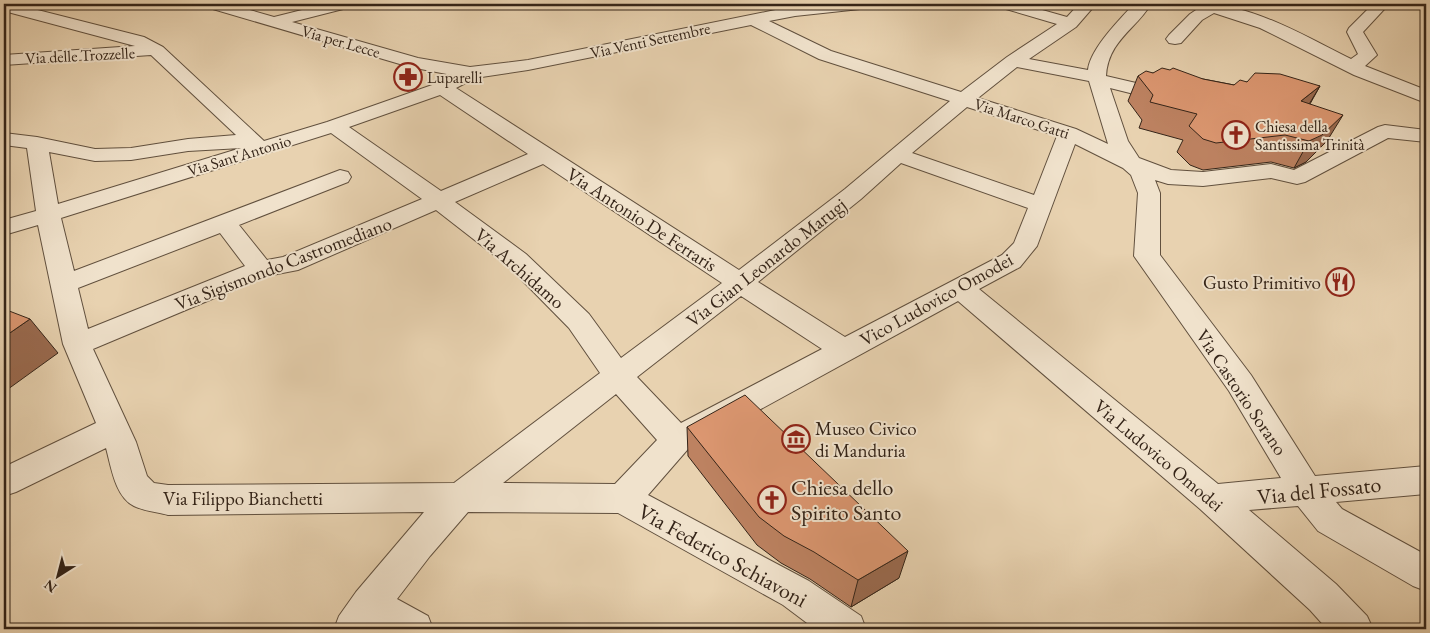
<svg xmlns="http://www.w3.org/2000/svg" width="1430" height="633" font-family="'EB Garamond',serif">
<style>
.lines{fill:none;stroke-linecap:round;stroke-linejoin:round}
.minor-casing{stroke:#61503e;stroke-width:2}
.minor{fill:#f0e2cc;fill-rule:evenodd}
.wall{fill:#bd8261;stroke:#342418}
.shaded-wall{fill:#9a6a4f;stroke:#342418}
.building{fill:#dc9771;stroke:#342418}
.labels{text-anchor:middle;stroke-width:4;stroke-linejoin:round;paint-order:stroke}
.far-street-label{font-size:16px;fill:#342418;stroke:#f0e2cc}
.far-poi-label{font-size:16px;fill:#342418;stroke:#f0e2cc;text-anchor:start}
.street-label{font-size:19px;fill:#342418;stroke:#f0e2cc}
.poi-label{font-size:19px;fill:#342418;stroke:#f0e2cc;text-anchor:end}
.near-poi-label{font-size:22px;fill:#342418;stroke:#f0e2cc;text-anchor:start}
.near-street-label{font-size:22px;fill:#342418;stroke:#f0e2cc}
</style>
<rect width="100%" height="100%" fill="#e8d2b0"/>
<filter id="stains"><feTurbulence type="fractalNoise" baseFrequency=".004" numOctaves="4"/><feColorMatrix values="0 0 0 0 .2 0 0 0 0 .09 0 0 0 0 .02 0 0 0 .5 -.17"/></filter>
<radialGradient id="worn" r=".72"><stop offset=".6" stop-color="#630" stop-opacity="0"/><stop offset="1" stop-color="#630" stop-opacity=".3"/></radialGradient>
<g class="lines">
<defs>
<g id="minor">
<path d="M4,4H14L144,37L163,47L264,141L327,122L435,84L452,75L410,67L206,7L204,4H229L274,17L326,4H353L351,7L292,22L418,58L470,67L528,60L795,6L817,4H868L866,7L860,9L795,16L769,21L831,51L961,92L1007,57L1057,24L999,7L997,4H1021L1067,17L1079,4H1096L1076,27L1029,59L1088,70C1090,49 1120,19 1134,4H1151C1136,29 1108,41 1106,76L1149,86L1152,90L1149,94L1142,96L1110,88L1128,141L1139,158L1171,170L1203,172L1271,164L1294,170L1378,127L1385,125L1426,130V142L1388,138L1305,182L1297,184L1271,178L1203,186L1168,184L1155,180L1160,193V255L1251,375L1315,476L1426,466V494L1336,502L1342,509L1426,555V591L1413,586L1318,531L1298,506L1249,510L1336,584L1367,616L1373,629H1327L1310,610L1200,509L958,301L688,449L648,495L809,581L861,616L866,629H815L783,605L618,513L468,512L430,556L397,599L428,616L433,629H334L339,616L356,592L424,512L168,515C157,512 144,511 134,506C115,497 111,466 106,448L16,492L4,496V467L96,423L63,344L38,225L4,235V220L36,211L27,148L4,145V133L37,137L95,149L131,148L188,139L236,135L151,55L4,65V55L135,46L4,11ZM751,25L819,59L950,101L845,189L739,270L456,88L475,78L528,70ZM1017,67L1089,81L1108,144L1076,129L978,98ZM440,95L528,154L441,191L349,127ZM967,107L1057,136L1034,195L912,153ZM331,133L422,199L283,257L267,260L239,225L348,182L351,177L348,172L340,170L74,271L61,218ZM1075,144L1123,168L1131,175L1138,193L1134,256L1229,391L1281,478L1218,484L979,289L1020,267L1037,246ZM241,148L58,204L49,152L95,161L131,160L188,151ZM901,163L1028,208L1014,243L1002,255L845,337L758,282L861,199ZM543,164L722,283L621,358L589,314L526,254L455,202ZM436,210L508,266L569,328L600,373L454,483L168,485L154,483L147,476L136,442L93,349L267,276L298,270ZM220,233L245,266L88,329L78,288ZM741,296L822,349L681,423L637,377ZM616,394L657,440L615,484L503,483Z"/>
<path d="M1193,4C1246,0 1304,36 1351,59L1358,54L1347,32L1349,28L1373,4H1389L1363,32L1377,55L1365,66L1426,90V103L1354,75L1260,28L1214,13L1202,20L1181,43L1175,44L1169,43L1166,39L1169,35L1190,14L1199,8Z"/>
</g>
</defs>
<!-- minor casing -->
<use href="#minor" class="minor-casing"/>
<!-- minor -->
<use href="#minor" class="minor"/>
</g>
<!-- wall -->
<g class="wall">
<path d="M1153,73L1203,79L1234,85L1247,82L1320,86L1310,104L1327,141L1306,162L1294,168L1271,162L1203,170L1190,165L1177,152L1183,140L1139,128L1142,120L1128,101L1138,76Z"/>
<path d="M687,427L899,578L851,607L810,579L781,563L757,545L688,456Z"/>
</g>
<!-- shaded-wall -->
<g class="shaded-wall">
<path d="M1320,86L1305,111L1301,101Z"/>
<path d="M1343,115L1327,141L1306,162L1294,168L1309,141Z"/>
<path d="M30,319L58,353L4,392V337Z"/>
<path d="M908,551L899,578L851,607L858,580Z"/>
</g>
<!-- building -->
<g class="building">
<path d="M1162,68L1170,70L1173,68L1203,79L1234,85L1240,80L1247,82L1255,73L1280,74L1320,86L1301,101L1343,115L1322,135L1309,141L1285,135L1216,143L1203,139L1189,126L1197,114L1150,102L1153,95L1138,76L1146,71L1153,73Z"/>
<path d="M4,309L30,319L4,337Z"/>
<path d="M745,395L908,551L858,580L814,552L784,536L759,517L687,427Z"/>
</g>
<!-- icons -->
<defs>
<symbol id="pharmacy-ring" viewBox="-11 -11 22 22"><circle r="9.5" fill="#f0e2cc" stroke="#8f2418" stroke-width="1.5"/><path d="M-2-6h4v4h4v4h-4v4h-4v-4h-4v-4h4Z" fill="#8f2418"/></symbol>
<symbol id="church-ring" viewBox="-11 -11 22 22"><circle r="9.5" fill="#f0e2cc" stroke="#8f2418" stroke-width="1.5"/><path d="M-1.2-6h2.4v3.5h3.3v2.4h-3.3V6h-2.4V-.1h-3.3v-2.4h3.3Z" fill="#8f2418"/></symbol>
<symbol id="restaurant-ring" viewBox="-11 -11 22 22"><circle r="9.5" fill="#f0e2cc" stroke="#8f2418" stroke-width="1.5"/><path d="M-5-6h1v4h1v-4h1v4h1v-4h1v5L-1.5 .5V6h-2V.5L-5-1ZM5-6V6H3V1.5H1.5Q1.5-4 5-6Z" fill="#8f2418"/></symbol>
<symbol id="museum-ring" viewBox="-11 -11 22 22"><circle r="9.5" fill="#f0e2cc" stroke="#8f2418" stroke-width="1.5"/><path d="M0-6L6-3V-2H-6V-3ZM-5-1h2V3h-2ZM-1-1h2V3h-2ZM3-1h2V3H3ZM-6 4H6V6H-6Z" fill="#8f2418"/></symbol>
</defs>
<g fill-rule="evenodd">
<use href="#pharmacy-ring" x="392" y="61" width="32" height="32"/>
<use href="#church-ring" x="1220" y="119" width="32" height="32"/>
<use href="#restaurant-ring" x="1324" y="266" width="32" height="32"/>
<use href="#museum-ring" x="780" y="423" width="32" height="32"/>
<use href="#church-ring" x="756" y="484" width="32" height="32"/>
</g>
<g class="labels">
<!-- far-street labels -->
<g class="far-street-label">
<text transform="translate(650 40) rotate(-12)" y="6">Via Venti Settembre</text>
<text transform="translate(341 41) rotate(16)" y="6">Via per Lecce</text>
<text transform="translate(80 55) rotate(-3)" y="6">Via delle Trozzelle</text>
<text transform="translate(1022 118) rotate(18)" y="6">Via Marco Gatti</text>
<text transform="translate(239 155) rotate(-17)" y="6">Via Sant'Antonio</text>
</g>
<!-- far-poi labels -->
<g class="far-poi-label">
<text x="427" y="83">Luparelli</text>
<text x="1255" y="132">Chiesa della<tspan x="1255" dy="18">Santissima Trinità</tspan></text>
</g>
<!-- street labels -->
<g class="street-label">
<text transform="translate(642 219) rotate(33)" y="7">Via Antonio De Ferraris</text>
<text transform="translate(766 262) rotate(-38)" y="7">Via Gian Leonardo Marugj</text>
<text transform="translate(283 263) rotate(-21)" y="7">Via Sigismondo Castromediano</text>
<text transform="translate(520 268) rotate(41)" y="7">Via Archidamo</text>
<text transform="translate(936 299) rotate(-29)" y="7">Vico Ludovico Omodei</text>
<text transform="translate(1242 392) rotate(56)" y="7">Via Castorio Sorano</text>
<text transform="translate(1159 455) rotate(40)" y="7">Via Ludovico Omodei</text>
<text x="243" y="505">Via Filippo Bianchetti</text>
</g>
<!-- poi labels -->
<g class="poi-label">
<text x="1321" y="289">Gusto Primitivo</text>
<text x="815" y="435" text-anchor="start">Museo Civico<tspan x="815" dy="22">di Manduria</tspan></text>
</g>
<!-- near-poi labels -->
<g class="near-poi-label">
<text x="791" y="495">Chiesa dello<tspan x="791" dy="25">Spirito Santo</tspan></text>
</g>
<!-- near-street labels -->
<g class="near-street-label">
<text transform="translate(1319 490) rotate(-6)" y="8">Via del Fossato</text>
<text transform="translate(723 555) rotate(29)" y="8">Via Federico Schiavoni</text>
</g>
</g>
<!-- margin -->
<rect width="1430" height="633" fill="none" stroke="#e8d2b0" stroke-width="20"/>
<rect x="5" y="5" width="1420" height="623" fill="none" stroke="#342418" stroke-width="2.5"/>
<rect x="10" y="10" width="1410" height="613" fill="none" stroke="#342418"/>
<!-- north arrow -->
<g transform="translate(58 576) rotate(216)" stroke="#f0e2cc" stroke-width="4" paint-order="stroke">
<path d="M0-4L9 19L0 12L-9 19Z" fill="#342418"/>
<text y="-8" font-size="14" font-weight="bold" text-anchor="middle" fill="#342418">N</text>
</g>
<rect width="100%" height="100%" filter="url(#stains)"/>
<rect width="100%" height="100%" fill="url(#worn)"/>
</svg>
